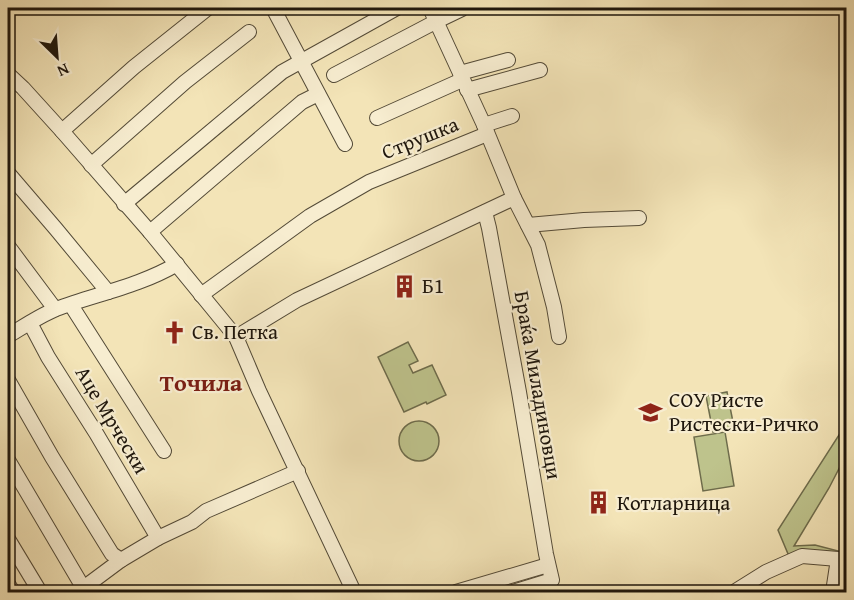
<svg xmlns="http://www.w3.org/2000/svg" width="854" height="600" font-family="'Gentium Book Plus',serif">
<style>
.green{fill:#bec38c;stroke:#6e6c4c;stroke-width:1.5}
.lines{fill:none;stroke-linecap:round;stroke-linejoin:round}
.minor-casing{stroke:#534a37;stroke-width:16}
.minor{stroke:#f7edd0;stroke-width:14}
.labels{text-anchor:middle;stroke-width:4.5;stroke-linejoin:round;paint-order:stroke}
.street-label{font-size:21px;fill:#1e160c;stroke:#f7edd0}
.poi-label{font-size:21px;fill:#1e160c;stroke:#f7edd0;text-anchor:start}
.quarter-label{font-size:24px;font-weight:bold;fill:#7a1f14;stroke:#f7edd0}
</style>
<rect width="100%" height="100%" fill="#f3e4b7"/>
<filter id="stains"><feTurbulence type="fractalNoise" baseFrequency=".00333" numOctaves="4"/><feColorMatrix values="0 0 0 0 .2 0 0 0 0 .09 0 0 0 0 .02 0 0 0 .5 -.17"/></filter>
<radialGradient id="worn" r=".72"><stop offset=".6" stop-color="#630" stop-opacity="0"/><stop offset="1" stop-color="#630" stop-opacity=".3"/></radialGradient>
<!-- green -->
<g class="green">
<path d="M408,342L418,361L409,365L413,373L432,365L446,395L427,404L426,402L404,412L378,357Z"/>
<path d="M727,392L734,427L713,432L706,396Z"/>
<circle cx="419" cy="441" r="20"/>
<path d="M846,424V455L829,488L794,546L815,545L846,553V562L791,561L778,530Z"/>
<path d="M725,432L734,486L703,491L694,437Z"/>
</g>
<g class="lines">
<defs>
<g id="minor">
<path d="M273,8L345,144"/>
<path d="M430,8L484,125L514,198L538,245L554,307L559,337"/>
<path d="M460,73L508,60"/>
<path d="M8,74L23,88L62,131L150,232L236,337L259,391L354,592"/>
<path d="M334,75L437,21L462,9"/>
<path d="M467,90L540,70"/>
<path d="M377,118L462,80"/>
<path d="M484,125L512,116"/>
<path d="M62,131L134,67L208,8"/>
<path d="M91,165L185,82L249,32"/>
<path d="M8,173L56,229L108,292"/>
<path d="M124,204L282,72L397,8"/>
<path d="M485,212L489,228L519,392L546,554L552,580L513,592"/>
<path d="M528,225L584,220L639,218"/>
<path d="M150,232L302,102L318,94"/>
<path d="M8,246L55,309"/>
<path d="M201,295L310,216L369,182L487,134"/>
<path d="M71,305L164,451"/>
<path d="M30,323L48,357L96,433L158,538"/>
<path d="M8,336C23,327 39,316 56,309C96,294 140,286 177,264"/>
<path d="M236,337L297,300L514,198"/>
<path d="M8,380L52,457L112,554L121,560"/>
<path d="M8,460L84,589"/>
<path d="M8,539L40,592"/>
<path d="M8,584L13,592"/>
<path d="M78,592L121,560L158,538L192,522L206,511L298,471"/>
<path d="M456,592L548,565"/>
<path d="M734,592L766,572L802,556L838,559L846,562"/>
<path d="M833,592L838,559"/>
</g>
</defs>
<!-- minor casing -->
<use href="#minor" class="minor-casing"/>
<!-- minor -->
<use href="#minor" class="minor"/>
</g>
<!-- icons -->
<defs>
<symbol id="building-bare" viewBox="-9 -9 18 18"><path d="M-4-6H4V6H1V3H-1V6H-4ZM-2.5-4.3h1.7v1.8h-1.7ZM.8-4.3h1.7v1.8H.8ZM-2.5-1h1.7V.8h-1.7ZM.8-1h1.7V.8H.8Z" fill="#8f2418" stroke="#f7edd0" stroke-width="2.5" paint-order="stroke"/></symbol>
<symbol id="church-bare" viewBox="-9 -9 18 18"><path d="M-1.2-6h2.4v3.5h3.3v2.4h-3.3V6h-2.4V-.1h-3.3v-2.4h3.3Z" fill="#8f2418" stroke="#f7edd0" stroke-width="2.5" paint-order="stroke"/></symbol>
<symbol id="school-bare" viewBox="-9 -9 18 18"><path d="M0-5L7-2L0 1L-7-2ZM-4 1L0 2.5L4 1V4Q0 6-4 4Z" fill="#8f2418" stroke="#f7edd0" stroke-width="2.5" paint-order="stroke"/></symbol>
</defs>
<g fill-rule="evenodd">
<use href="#building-bare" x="388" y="270" width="33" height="33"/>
<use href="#church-bare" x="158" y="316" width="33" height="33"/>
<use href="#school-bare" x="634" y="396" width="33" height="33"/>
<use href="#building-bare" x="582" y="486" width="33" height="33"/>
</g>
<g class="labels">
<!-- street labels -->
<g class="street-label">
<text transform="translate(420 138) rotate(-22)" y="7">Струшка</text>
<text transform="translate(538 385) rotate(80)" y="7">Браќа Миладиновци</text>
<text transform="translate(112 420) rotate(59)" y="7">Аце Мрчески</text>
</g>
<!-- poi labels -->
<g class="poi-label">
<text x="422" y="293">Б1</text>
<text x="192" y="339">Св. Петка</text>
<text x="669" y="407">СОУ Ристе<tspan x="669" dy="24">Ристески-Ричко</tspan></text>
<text x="617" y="510">Котларница</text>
</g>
<!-- quarter labels -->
<g class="quarter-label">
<text x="201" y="391">Точила</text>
</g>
</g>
<!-- margin -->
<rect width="854" height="600" fill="none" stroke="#f3e4b7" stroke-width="30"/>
<rect x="9" y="9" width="836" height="582" fill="none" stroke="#1e160c" stroke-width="3"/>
<rect x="15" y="15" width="824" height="570" fill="none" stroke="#1e160c" stroke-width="1.5"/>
<!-- north arrow -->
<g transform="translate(57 57) rotate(155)" stroke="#f7edd0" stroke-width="4.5" paint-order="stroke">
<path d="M0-4.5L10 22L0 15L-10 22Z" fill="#1e160c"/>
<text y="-9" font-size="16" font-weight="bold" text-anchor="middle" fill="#1e160c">N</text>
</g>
<rect width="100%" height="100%" filter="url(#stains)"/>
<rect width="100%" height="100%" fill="url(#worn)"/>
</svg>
